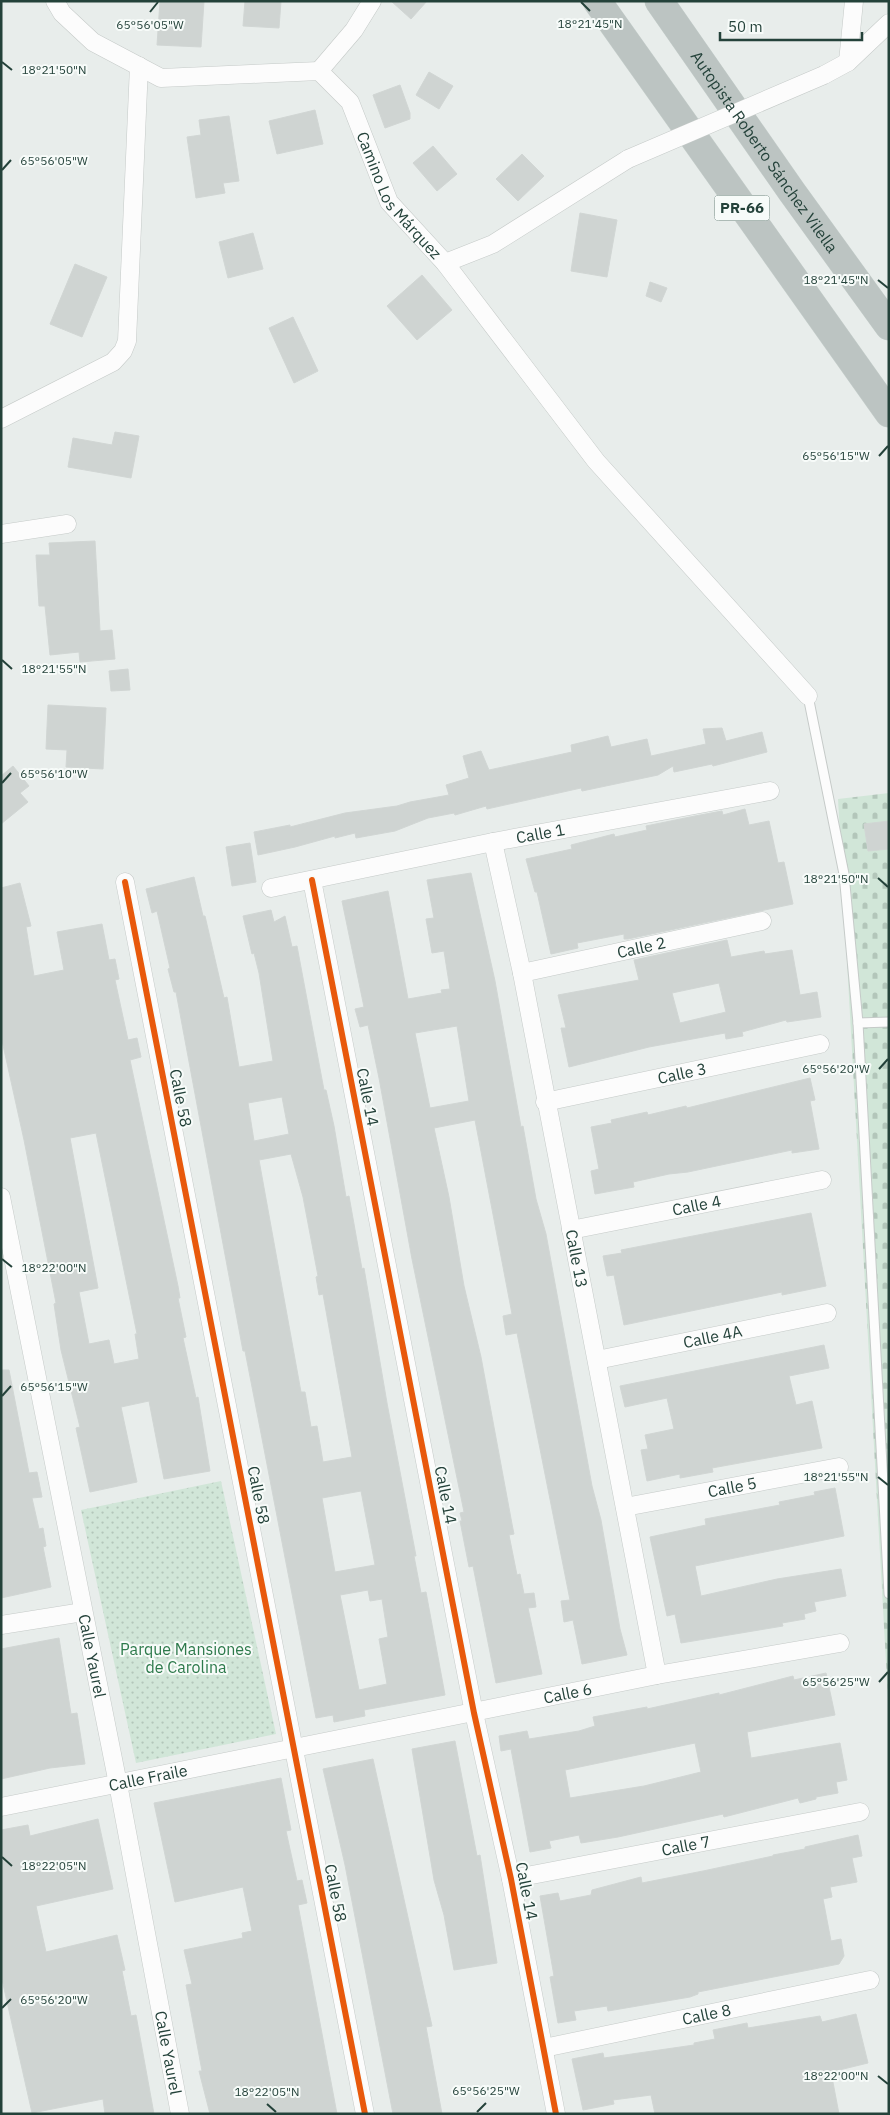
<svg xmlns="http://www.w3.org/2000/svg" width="890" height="2115" font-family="'IBM Plex Sans',sans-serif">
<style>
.grass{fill:url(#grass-dots)}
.cemetery{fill:url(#cemetery-stones)}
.building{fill:#cfd4d2;stroke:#d1d6d4;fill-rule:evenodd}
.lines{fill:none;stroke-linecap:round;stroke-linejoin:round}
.lane-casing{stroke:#c5cac8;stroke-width:11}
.street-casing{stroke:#c5cac8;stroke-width:19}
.highway-casing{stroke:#c3ccc9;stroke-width:29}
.lane{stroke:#fcfcfc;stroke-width:9}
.street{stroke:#fcfcfc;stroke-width:18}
.highway{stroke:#bcc4c2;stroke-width:28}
.street-bridge-casing{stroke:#c5cac8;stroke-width:19;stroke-linecap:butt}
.street-bridge{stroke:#fcfcfc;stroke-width:18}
.cycleway-casing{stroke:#f7fbf9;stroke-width:9}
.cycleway{stroke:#e8590c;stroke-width:6}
.ticks{fill:none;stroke:#24423a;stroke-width:2}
.labels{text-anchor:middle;stroke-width:4;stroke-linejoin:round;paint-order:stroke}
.shield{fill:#f7fbf9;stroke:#637a73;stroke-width:1}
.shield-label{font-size:15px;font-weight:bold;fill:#24423a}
.street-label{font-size:16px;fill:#24423a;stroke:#f7fbf9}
.park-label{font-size:16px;fill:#2d7a4b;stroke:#f7fbf9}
.ticks-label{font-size:12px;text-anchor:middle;fill:#24423a;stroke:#f7fbf9;stroke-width:4;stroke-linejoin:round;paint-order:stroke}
</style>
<defs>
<pattern id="grass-dots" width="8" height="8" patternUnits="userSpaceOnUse" patternTransform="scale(1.25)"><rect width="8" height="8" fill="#d1e6d8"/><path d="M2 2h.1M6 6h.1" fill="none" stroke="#b3c6ba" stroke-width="1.8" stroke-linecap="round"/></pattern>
<pattern id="cemetery-stones" width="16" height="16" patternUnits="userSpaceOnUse" patternTransform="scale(1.25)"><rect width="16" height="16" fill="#d1e6d8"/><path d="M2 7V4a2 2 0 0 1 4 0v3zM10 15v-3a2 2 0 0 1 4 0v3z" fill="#b3c6ba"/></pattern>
</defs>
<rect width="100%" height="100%" fill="#e8edeb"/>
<!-- grass -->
<path class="grass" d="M221,1481L276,1734L136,1763L81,1510Z"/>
<!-- cemetery -->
<path class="cemetery" d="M889,793V1716L838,799Z"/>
<!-- building -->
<g class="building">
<path d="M160,1H204L201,47L157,45Z"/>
<path d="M245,1H281L279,28L243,26Z"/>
<path d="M391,1H427L411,19Z"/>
<path d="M429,72L453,86L439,109L416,95Z"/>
<path d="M400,85L410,113V119L385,128L373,95Z"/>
<path d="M315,110L323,144L277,154L269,121Z"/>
<path d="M229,116L239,181L223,183L225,193L196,198L187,137L201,135L199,120Z"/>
<path d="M433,146L457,174L437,191L413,163Z"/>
<path d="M522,154L544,176L518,201L496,179Z"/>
<path d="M580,213L617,220L607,277L571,271Z"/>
<path d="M253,233L263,269L228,278L219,242Z"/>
<path d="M75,264L107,277L82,337L50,324Z"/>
<path d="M422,275L452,310L417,340L387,306Z"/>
<path d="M650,282L667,288L661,302L646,296Z"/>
<path d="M293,317L318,371L294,383L269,328Z"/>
<path d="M115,432L139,436L131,478L68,467L73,438L112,445Z"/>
<path d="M95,541L100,631L112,630L115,659L80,662L79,652L50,655L45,606H39L36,555H50L49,543Z"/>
<path d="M128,669L130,690L111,691L109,671Z"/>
<path d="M48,705L106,708L103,769L66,767L67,750L46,749Z"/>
<path d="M722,728L726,741L762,732L767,752L713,766L712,764L674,772L673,766L658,775L582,791L581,788L487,809L486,806L455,815L454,813L428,818L395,831L356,838L355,833L335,838V836L295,847L258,855L254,832L290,825V827L345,813L397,806L410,802L449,795L446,785L469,778L463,756L481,751L489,770L572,752L571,745L608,736L611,747L647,739L651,756L706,744L703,729Z"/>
<path d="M13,766L29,786L20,793L28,802L1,824V776Z"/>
<path d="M745,809L749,825L769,821L778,863L784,862L793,904L628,939H624V934L577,943L578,948L551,954L537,892H535L526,859L572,849L571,845L614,834L615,837L647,830L646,826L695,816L722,811L723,815Z"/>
<path d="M889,821V849L868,851L864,824Z"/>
<path d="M250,843L256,882L232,886L226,847Z"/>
<path d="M471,873L495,981L521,1127L523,1126L536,1199L546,1234L592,1486L601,1520L620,1629L627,1655L582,1664L573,1620L564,1622L561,1601L570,1600L517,1333L506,1335L503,1316L512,1314L475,1120L434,1128L449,1197L464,1286L481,1357L512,1524L514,1534L509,1535L517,1575L520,1574L524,1594L534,1593L536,1607L528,1608L542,1674L496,1683L473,1566L469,1567L460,1521H462L460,1513L464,1512L412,1259L379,1078L368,1025L360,1027L355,1009L364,1007L342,901L388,891L408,999L442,993L441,990L450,989L444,951L432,953L426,919L434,918L427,880ZM457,1026L469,1101L430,1108L415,1033Z"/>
<path d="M194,877L203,916H205L224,998L227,997L239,1067L273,1061L259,973L254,953L252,954L243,916L271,910L274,922L285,916L292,947L297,946L324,1090H326L334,1126L346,1197L349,1196L362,1269L364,1268L387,1403L416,1556H414L421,1593L426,1592L445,1695L364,1710L365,1716L334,1722L333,1715L316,1718L259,1423L245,1351H243L176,992H174L168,969L170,968L157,911L152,913L146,889ZM282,1097L289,1134L254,1141L248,1103ZM291,1154L303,1197L318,1276L316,1277L319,1295L323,1294L352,1457L323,1462L317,1426L311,1427L305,1392H301L259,1160ZM361,1491L375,1565L335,1572L322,1498ZM368,1590L370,1601L382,1599L388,1637L379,1639L387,1684L359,1690L340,1595Z"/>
<path d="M20,883L31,926L26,927L34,976L64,970L57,932L102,924L109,960L115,959L119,979L115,980L128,1040L137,1038L141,1057L130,1060L178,1286L180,1298H178L186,1337L183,1338L196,1398L198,1397L210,1471L164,1479L149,1401L121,1407L137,1482L90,1492L76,1428L80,1427L61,1350L54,1304L56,1303L24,1140L1,1036V888ZM96,1133L137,1334H135L139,1359L114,1364L109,1340L89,1344L79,1292L98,1288L70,1138Z"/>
<path d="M727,940L731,957L764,951L765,954L792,950L800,995L817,992L821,1017L787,1022L786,1020L742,1032L743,1036L726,1039L725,1033L649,1047L569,1067L561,1028H566L558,995L639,980L634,960ZM719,983L726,1012L680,1023L672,993Z"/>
<path d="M810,1078L815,1100L810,1101L819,1149L792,1153V1150L688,1172L669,1174L633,1182L634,1187L595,1194L591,1171L599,1169L591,1127L612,1123L611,1120L647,1112L648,1115L686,1106L687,1108Z"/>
<path d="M811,1213L826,1286L782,1295V1292L624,1325L614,1275L607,1276L603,1256L622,1253L621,1250Z"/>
<path d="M824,1345L829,1368L789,1376L796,1405L812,1401L822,1448L712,1468L713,1472L680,1478V1474L647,1481L641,1450L648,1449L645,1435L674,1429L667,1398L625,1407L620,1386Z"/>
<path d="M1,1370H9L29,1473L37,1472L42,1497L32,1498L39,1529L43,1528L46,1546L43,1547L51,1587L1,1598Z"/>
<path d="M835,1488L844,1536L695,1566L701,1596L777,1579L841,1569L846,1596L814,1602L816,1611L804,1614L805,1619L782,1623L783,1626L681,1643L675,1614L667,1616L650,1537L706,1525L705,1519L780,1505L779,1502L815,1495L814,1492Z"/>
<path d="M59,1638L71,1714L77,1713L85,1764L50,1768L1,1779V1649Z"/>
<path d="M826,1673L835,1715L747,1732L751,1758L840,1743L847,1780L836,1782L838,1793L816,1797V1799L800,1803L798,1798L724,1817L723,1814L618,1837L581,1843L579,1835L549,1841L551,1848L530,1852L511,1749L501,1751L499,1736L527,1731L529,1739L579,1731L595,1726L593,1717L647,1707V1709L719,1693V1695L793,1676L794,1680ZM695,1743L701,1772L644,1786L570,1798L565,1770Z"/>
<path d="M455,1741L477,1856L480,1855L497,1963L454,1970L444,1915L434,1880L412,1749Z"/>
<path d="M373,1759L432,2026L426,2027L442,2114H393L345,1865L323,1769Z"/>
<path d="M281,1778L291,1830L286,1831L297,1881L302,1880L307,1903L298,1905L337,2114H210L199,2071H202L186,1985L192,1984L184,1950L243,1938L242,1933L252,1931L243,1887L175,1902L154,1803Z"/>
<path d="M98,1819L113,1889L36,1906L46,1952L117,1935L125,1970L122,1971L131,2016L136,2015L154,2114H105L103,2099L32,2113L1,1975V1830L28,1825L30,1836Z"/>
<path d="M858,1835L862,1856L852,1858L857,1882L830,1887L832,1897L823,1899L831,1941L841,1939L844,1956L839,1964L698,1992V1994L690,1997L608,2011L607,2006L574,2011L576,2020L558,2023L550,1977L554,1976L540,1896L558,1893L560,1901L591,1895L592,1890L641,1877L642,1883L703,1871L773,1856V1855L805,1849V1847Z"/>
<path d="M856,2014L868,2063L831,2072L839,2114H655L651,2095L613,2100L614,2104L583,2110L572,2059L603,2053L604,2058L694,2045V2043L715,2039L713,2030L747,2023L748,2028L820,2016L822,2022Z"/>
</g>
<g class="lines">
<defs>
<g id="lane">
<path d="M808,696L844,874L858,1023L889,1594"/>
<path d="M858,1023L889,1022"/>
</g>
<g id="street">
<path id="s1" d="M55,1L62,13L93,42L161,78L319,71L350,102L389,202L445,263L596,461L808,696"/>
<path d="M848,62L854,1"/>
<path d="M319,71L354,30L372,1"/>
<path d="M824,75L848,62L889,23"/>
<path d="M445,263L493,244L628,159"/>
<path d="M1,419L113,362L123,351L127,341L139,66"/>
<path d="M1,534L67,524"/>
<path id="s2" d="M493,842L522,973L657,1675"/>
<path d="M312,880L474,1713L511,1879L556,2114"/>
<path d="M125,882L365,2114"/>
<path id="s3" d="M271,888L493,842L770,791"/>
<path id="s4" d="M522,973L762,921"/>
<path id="s5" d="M545,1102L820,1044"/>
<path id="s6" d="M1,1197L118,1784L180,2114"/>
<path id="s7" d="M571,1230L822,1180"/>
<path id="s8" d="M597,1360L827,1313"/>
<path id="s9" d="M625,1507L839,1467"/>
<path d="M1,1625L83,1612"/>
<path id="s10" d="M1,1807L657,1675L840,1643"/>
<path id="s11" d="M511,1879L860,1812"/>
<path id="s12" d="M544,2048L870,1980"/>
</g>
<g id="highway">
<path d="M597,1L889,413"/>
<path id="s13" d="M659,1L792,192L889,326"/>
</g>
</defs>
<!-- lane casing -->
<use href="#lane" class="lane-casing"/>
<!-- street casing -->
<use href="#street" class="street-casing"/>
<!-- highway casing -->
<use href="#highway" class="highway-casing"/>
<!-- lane -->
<use href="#lane" class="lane"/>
<!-- street -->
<use href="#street" class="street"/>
<!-- highway -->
<use href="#highway" class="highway"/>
<defs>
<path id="street-bridge" d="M628,159L824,75"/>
</defs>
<!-- street-bridge casing -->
<use href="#street-bridge" class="street-bridge-casing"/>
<!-- street-bridge -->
<use href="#street-bridge" class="street-bridge"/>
<defs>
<g id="cycleway">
<path d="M312,880L474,1713L511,1879L556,2114"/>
<path d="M125,882L365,2114"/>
</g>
</defs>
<!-- cycleway casing -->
<use href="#cycleway" class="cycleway-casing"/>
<!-- cycleway -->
<use href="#cycleway" class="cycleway"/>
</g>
<!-- ticks -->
<path class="ticks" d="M581,2L590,11M150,12L158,2M2,62L12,70M2,170L11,160M878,280L888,288M879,456L888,446M2,660L12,669M2,783L11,773M878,878L888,887M879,1069L888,1059M2,1259L12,1267M2,1396L11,1386M878,1477L888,1485M879,1682L888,1672M2,1857L12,1866M2,2008L11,1999M878,2076L888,2084M267,2104L276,2112M477,2112L486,2103"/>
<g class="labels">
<!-- shield labels -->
<rect class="shield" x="714.5" y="195.5" width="55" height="25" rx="4"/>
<g class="shield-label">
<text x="742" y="213">PR-66</text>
</g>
<!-- street labels -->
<g class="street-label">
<text dy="6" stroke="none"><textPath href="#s13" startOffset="184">Autopista Roberto Sánchez Vilella</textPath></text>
<text dy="6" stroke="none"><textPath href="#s1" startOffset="442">Camino Los Márquez</textPath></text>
<text dy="6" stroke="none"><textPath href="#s3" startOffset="275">Calle 1</textPath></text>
<text dy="6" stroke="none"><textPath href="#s4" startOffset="122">Calle 2</textPath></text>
<text dy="6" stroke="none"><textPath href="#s5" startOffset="140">Calle 3</textPath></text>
<text transform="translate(368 1097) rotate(79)" y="6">Calle 14</text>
<text transform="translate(181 1098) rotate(79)" y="6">Calle 58</text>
<text dy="6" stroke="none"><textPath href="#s7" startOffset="128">Calle 4</textPath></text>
<text dy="6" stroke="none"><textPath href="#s2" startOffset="425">Calle 13</textPath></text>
<text dy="6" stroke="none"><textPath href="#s8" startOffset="118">Calle 4A</textPath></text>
<text dy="6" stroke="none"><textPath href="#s9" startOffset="109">Calle 5</textPath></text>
<text transform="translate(259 1495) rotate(79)" y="6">Calle 58</text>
<text transform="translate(446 1495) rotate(79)" y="6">Calle 14</text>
<text dy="6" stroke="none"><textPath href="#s6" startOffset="468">Calle Yaurel</textPath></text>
<text dy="6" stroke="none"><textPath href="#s10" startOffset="578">Calle 6</textPath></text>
<text dy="6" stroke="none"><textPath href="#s10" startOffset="150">Calle Fraile</textPath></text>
<text dy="6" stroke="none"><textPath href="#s11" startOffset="178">Calle 7</textPath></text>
<text transform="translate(527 1891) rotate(79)" y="6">Calle 14</text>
<text transform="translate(336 1893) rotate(79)" y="6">Calle 58</text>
<text dy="6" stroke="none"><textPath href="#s12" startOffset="166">Calle 8</textPath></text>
<text dy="6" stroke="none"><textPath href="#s6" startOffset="872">Calle Yaurel</textPath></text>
</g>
<!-- park labels -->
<g class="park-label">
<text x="186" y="1655">Parque Mansiones<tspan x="186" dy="18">de Carolina</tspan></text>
</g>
</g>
<g class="ticks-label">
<text x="590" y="28">18°21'45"N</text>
<text x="150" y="29">65°56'05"W</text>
<text x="54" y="74">18°21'50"N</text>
<text x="54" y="165">65°56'05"W</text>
<text x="836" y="284">18°21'45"N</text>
<text x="836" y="460">65°56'15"W</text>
<text x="54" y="673">18°21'55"N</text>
<text x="54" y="778">65°56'10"W</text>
<text x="836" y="883">18°21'50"N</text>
<text x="836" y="1073">65°56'20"W</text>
<text x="54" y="1272">18°22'00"N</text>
<text x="54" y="1391">65°56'15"W</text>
<text x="836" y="1481">18°21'55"N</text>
<text x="836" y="1686">65°56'25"W</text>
<text x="54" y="1870">18°22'05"N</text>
<text x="54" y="2004">65°56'20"W</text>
<text x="836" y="2080">18°22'00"N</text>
<text x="486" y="2095">65°56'25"W</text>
<text x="267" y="2096">18°22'05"N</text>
</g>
<!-- border -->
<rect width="890" height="2115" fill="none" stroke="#24423a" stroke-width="5"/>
<!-- scale -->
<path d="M720 32v8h142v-8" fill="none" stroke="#24423a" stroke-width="2.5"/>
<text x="728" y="32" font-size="15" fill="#24423a" stroke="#f7fbf9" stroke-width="4" paint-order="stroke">50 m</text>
</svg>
